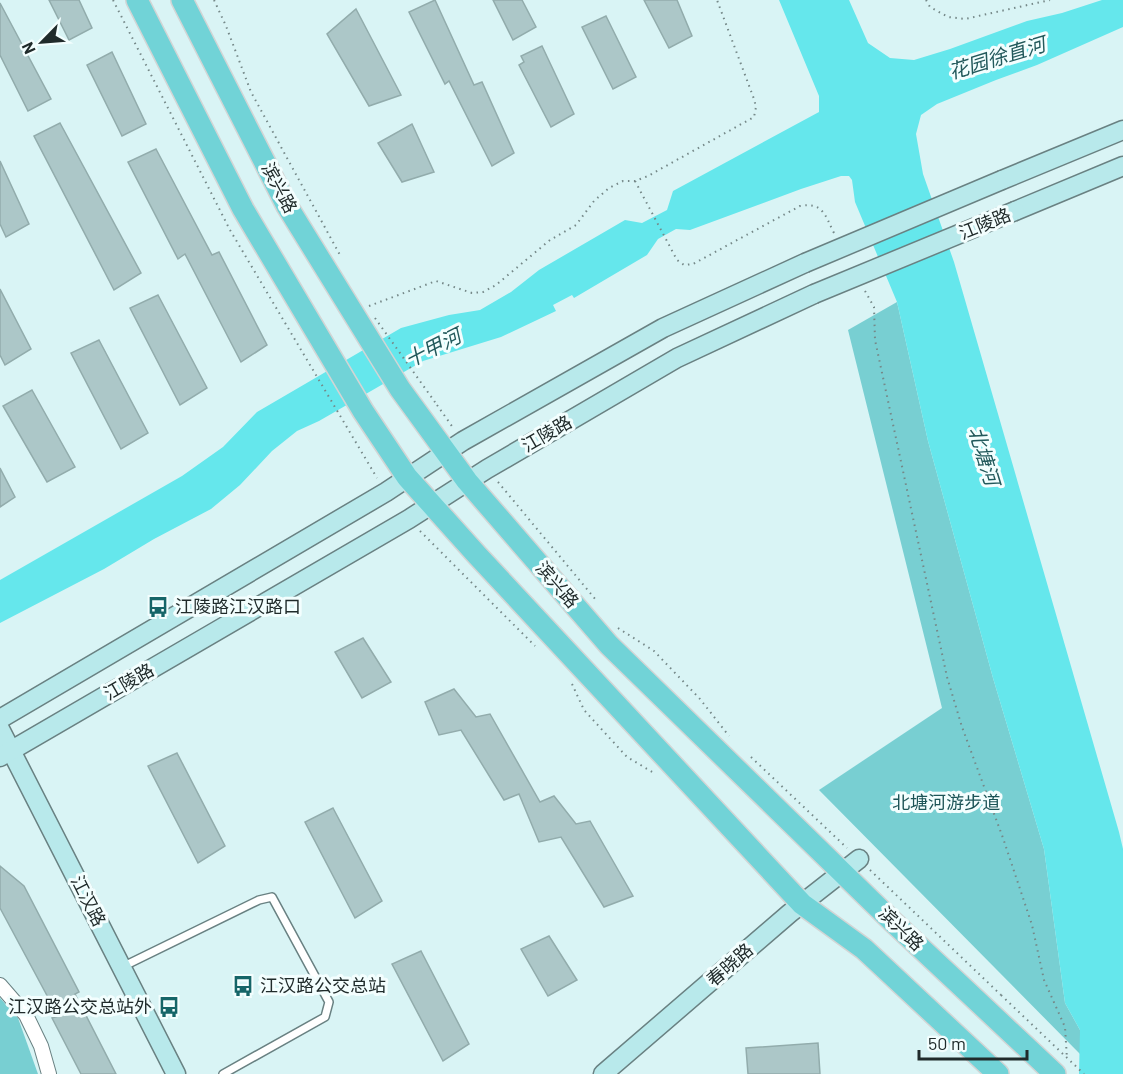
<svg xmlns="http://www.w3.org/2000/svg" width="1123" height="1074" font-family="Barlow,'Noto Sans SC',sans-serif">
<style>
.green{fill:#78cfd2}
.water{fill:#65e7ec}
.building{fill:#acc7c8;stroke:#92acac;stroke-width:1.5}
.lines{fill:none;stroke-linecap:round;stroke-linejoin:round}
.lane-casing{stroke:#698182;stroke-width:10}
.street-casing{stroke:#698182;stroke-width:16}
.secondary-casing{stroke:#698182;stroke-width:21}
.primary-casing{stroke:#d2d5d5;stroke-width:24}
.path{stroke:#758888;stroke-width:2;stroke-dasharray:1.5 4.5;stroke-linecap:butt}
.lane{stroke:#fff;stroke-width:7}
.street{stroke:#fff;stroke-width:14}
.secondary{stroke:#b8e9eb;stroke-width:18}
.primary{stroke:#71d3d7;stroke-width:21}
.secondary-bridge-casing{stroke:#698182;stroke-width:21;stroke-linecap:butt}
.path-bridge{stroke:#758888;stroke-width:2;stroke-dasharray:1.5 4.5;stroke-linecap:butt}
.secondary-bridge{stroke:#b8e9eb;stroke-width:18}
.labels{text-anchor:middle;stroke-width:6;stroke-linejoin:round;paint-order:stroke}
.street-label{font-size:18px;fill:#202b2b;stroke:#f3fefe}
.poi-label{font-size:18px;fill:#202b2b;stroke:#f3fefe;text-anchor:start}
.park-label{font-size:18px;fill:#1c5457;stroke:#f3fefe}
.water-label{font-size:20px;font-style:italic;fill:#22595b;stroke:#f3fefe}
</style>
<rect width="100%" height="100%" fill="#d9f4f5"/>
<!-- green -->
<g class="green">
<path d="M897,302L928,441L993,678L1044,849L1065,1003L1080,1030V1054L819,790L942,708L848,330Z"/>
<path d="M0,998L18,1018L38,1074H0Z"/>
</g>
<!-- water -->
<path class="water" d="M779,0H849L868,43L890,58L914,60L950,49L1027,21L1062,13L1102,0H1123V27L1037,65L996,80L937,104L921,115L916,134L923,174L954,262L1119,832L1123,849V1074H1079L1080,1030L1065,1003L1044,849L993,678L928,441L897,302L855,202L852,180L849,176H841L801,189L690,230L676,229L658,239L647,255L574,298L572,295L553,305L556,311L501,337L423,361L319,421L297,431L272,451L240,485L211,509L154,539L104,569L0,623V580L182,476L223,447L257,412L401,328L449,315L480,310L511,292L539,270L625,220L642,223L667,210L673,191L819,112V96Z"/>
<!-- building -->
<g class="building">
<path d="M49,0H79L92,28L69,40Z"/>
<path d="M435,0L474,85L482,82L514,153L492,166L449,81L445,84L409,12Z"/>
<path d="M493,0H522L536,27L513,40Z"/>
<path d="M644,0H677L692,36L669,48Z"/>
<path d="M0,3L51,99L28,111L0,55Z"/>
<path d="M356,9L401,95L369,106L327,34Z"/>
<path d="M606,16L636,77L613,89L582,27Z"/>
<path d="M542,46L574,114L551,127L519,65L524,62L521,56Z"/>
<path d="M112,52L146,124L122,136L87,65Z"/>
<path d="M60,123L141,273L114,290L34,136Z"/>
<path d="M412,124L434,172L402,182L378,143Z"/>
<path d="M156,149L212,255L219,252L267,345L241,362L185,254L178,259L128,162Z"/>
<path d="M0,161L29,224L6,237L0,224Z"/>
<path d="M0,289L31,349L5,365L0,355Z"/>
<path d="M158,295L207,388L180,405L130,308Z"/>
<path d="M99,340L148,433L121,449L71,353Z"/>
<path d="M32,390L75,467L47,482L3,406Z"/>
<path d="M0,468L15,497L0,507Z"/>
<path d="M363,638L391,682L362,698L335,652Z"/>
<path d="M454,689L476,717L490,714L540,802L554,796L576,824L590,821L633,896L604,907L561,837L539,842L519,794L504,800L461,730L439,735L425,702Z"/>
<path d="M177,753L225,846L198,863L148,766Z"/>
<path d="M333,808L382,901L355,918L305,822Z"/>
<path d="M0,866L24,886L79,992L75,994L116,1074H81L52,1018L58,1016L0,908Z"/>
<path d="M549,936L577,980L548,996L521,949Z"/>
<path d="M421,951L469,1044L443,1061L392,964Z"/>
<path d="M818,1043L820,1074H748L746,1048Z"/>
</g>
<g class="lines">
<defs>
<path id="lane" d="M122,967L259,900L272,897L329,1002L325,1017L223,1074"/>
<path id="street" d="M0,985L26,1015L41,1046L49,1074"/>
<g id="secondary">
<path d="M1002,180L1123,130"/>
<path d="M1015,211L1123,166"/>
<path d="M0,719L386,492L463,441L663,328L805,263"/>
<path d="M0,729L176,1074"/>
<path d="M0,757L409,519L487,469L677,358L814,294"/>
<path d="M603,1074L790,913L859,859"/>
</g>
<g id="primary">
<path d="M137,0L243,209L363,411L407,477L477,555L802,904L864,949L998,1074"/>
<path d="M182,0L287,206L400,389L467,481L609,645L893,922L1055,1074"/>
</g>
</defs>
<!-- lane casing -->
<use href="#lane" class="lane-casing"/>
<!-- street casing -->
<use href="#street" class="street-casing"/>
<!-- secondary casing -->
<use href="#secondary" class="secondary-casing"/>
<!-- primary casing -->
<use href="#primary" class="primary-casing"/>
<!-- path -->
<g class="path">
<path d="M113,0L230,230L377,478"/>
<path d="M214,0L226,26L251,92L340,255"/>
<path d="M926,0L930,7L948,17L965,19L1050,0"/>
<path d="M635,181L677,260L684,265L693,264L800,206C823,202 825,215 834,233"/>
<path d="M865,291L874,307L875,340L947,677L962,727L1003,838L1032,925L1044,980L1065,1027L1067,1059"/>
<path d="M369,306L436,281L472,293L483,292L496,285L550,240L576,225L594,201L609,188L623,181H635L648,176L754,117L756,107L754,99L717,0"/>
<path d="M437,405L454,429"/>
<path d="M498,482L596,600"/>
<path d="M420,531L535,646"/>
<path d="M618,628L654,651L700,699L729,736"/>
<path d="M572,684L584,710L627,757L654,773"/>
<path d="M751,757L847,848"/>
<path d="M870,870L1001,995"/>
</g>
<!-- lane -->
<use href="#lane" class="lane"/>
<!-- street -->
<use href="#street" class="street"/>
<!-- secondary -->
<use href="#secondary" class="secondary"/>
<!-- primary -->
<use href="#primary" class="primary"/>
<defs>
<g id="secondary-bridge">
<path d="M805,263L1002,180"/>
<path d="M814,294L1015,211"/>
</g>
</defs>
<!-- secondary-bridge casing -->
<use href="#secondary-bridge" class="secondary-bridge-casing"/>
<!-- path-bridge -->
<g class="path-bridge">
<path d="M375,318L437,405"/>
<path d="M1001,995L1084,1074"/>
</g>
<!-- secondary-bridge -->
<use href="#secondary-bridge" class="secondary-bridge"/>
</g>
<!-- icons -->
<defs>
<symbol id="bus-bare" viewBox="-9 -9 18 18"><path d="M-5-6H5V4H4V6H2V4H-2V6H-4V4H-5ZM-3.5-4V0h7V-4ZM-3.5 1.2v1.5H-2V1.2ZM2 1.2v1.5H3.5V1.2Z" fill="#156568" stroke="#f3fefe" stroke-width="2.5" paint-order="stroke"/></symbol>
</defs>
<g fill-rule="evenodd">
<use href="#bus-bare" x="143" y="592" width="30" height="30"/>
<use href="#bus-bare" x="228" y="971" width="30" height="30"/>
<use href="#bus-bare" x="154" y="992" width="30" height="30"/>
</g>
<g class="labels">
<!-- street labels -->
<g class="street-label">
<text transform="translate(279 188) rotate(62)" y="6">滨兴路</text>
<text transform="translate(985 224) rotate(-22)" y="6">江陵路</text>
<text transform="translate(547 434) rotate(-30)" y="6">江陵路</text>
<text transform="translate(557 585) rotate(49)" y="6">滨兴路</text>
<text transform="translate(129 682) rotate(-30)" y="6">江陵路</text>
<text transform="translate(88 901) rotate(63)" y="6">江汉路</text>
<text transform="translate(901 929) rotate(44)" y="6">滨兴路</text>
<text transform="translate(730 965) rotate(-41)" y="6">春晓路</text>
</g>
<!-- poi labels -->
<g class="poi-label">
<text x="175" y="613">江陵路江汉路口</text>
<text x="260" y="992">江汉路公交总站</text>
<text x="152" y="1013" text-anchor="end">江汉路公交总站外</text>
</g>
<!-- park labels -->
<g class="park-label">
<text x="946" y="809">北塘河游步道</text>
</g>
<!-- water labels -->
<g class="water-label">
<text transform="translate(997 58) rotate(-17)" y="7">花园徐直河</text>
<text transform="translate(433 348) rotate(-27)" y="7">十甲河</text>
<text transform="translate(984 456) rotate(73)" y="7">北塘河</text>
</g>
</g>
<!-- north arrow -->
<g transform="translate(42 42) rotate(245)" stroke="#f3fefe" stroke-width="4.5" paint-order="stroke">
<path d="M0-4.5L10 22L0 15L-10 22Z" fill="#202b2b"/>
<text y="-9" font-size="16" font-weight="bold" text-anchor="middle" fill="#202b2b">N</text>
</g>
<!-- scale -->
<path d="M919 1050v9h108v-9" fill="none" stroke="#202b2b" stroke-width="3"/>
<text x="928" y="1050" font-size="18" fill="#202b2b" stroke="#f3fefe" stroke-width="4.5" paint-order="stroke">50 m</text>
</svg>
